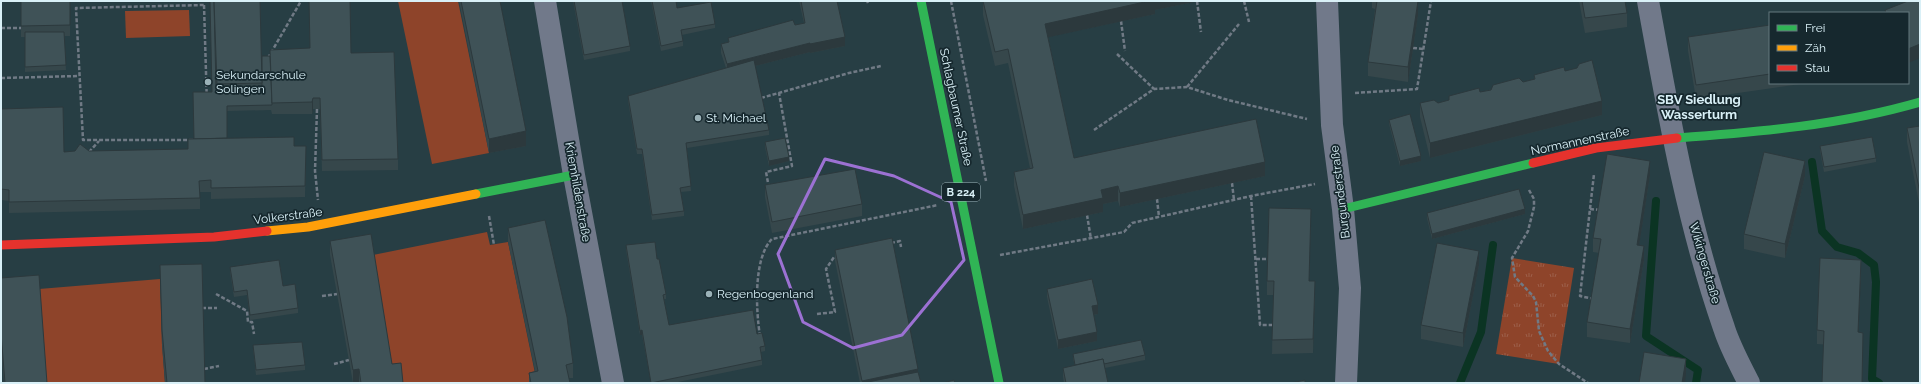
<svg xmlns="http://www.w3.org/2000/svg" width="1921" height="384" font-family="Raleway,sans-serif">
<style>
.grass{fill:#8e442a}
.park{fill:url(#park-tufts)}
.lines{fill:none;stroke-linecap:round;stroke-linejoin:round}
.stream{stroke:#0b3423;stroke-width:8}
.path{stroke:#707a85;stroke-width:2.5;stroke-dasharray:4 2;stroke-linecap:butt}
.street{stroke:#71798a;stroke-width:22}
.fast{stroke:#30b455;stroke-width:9}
.slow{stroke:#ff9f0a;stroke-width:9}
.jam{stroke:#e5322d;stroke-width:9}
.wall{fill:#36474b}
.shaded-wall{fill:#2c393d}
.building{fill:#3f5257;stroke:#2c393d}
.marked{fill:none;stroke:#9c71d3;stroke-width:3;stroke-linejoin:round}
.poi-dot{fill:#9bb2b8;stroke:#16282e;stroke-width:1.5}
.labels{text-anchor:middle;stroke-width:3.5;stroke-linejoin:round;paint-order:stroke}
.shield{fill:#16282e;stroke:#9eb4bb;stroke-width:1}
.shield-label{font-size:11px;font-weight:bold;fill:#d9f0f7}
.poi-label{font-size:12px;fill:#d9f0f7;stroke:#16282e;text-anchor:start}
.street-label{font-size:12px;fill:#d9f0f7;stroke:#16282e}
.neighbourhood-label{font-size:13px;font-weight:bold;fill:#d9f0f7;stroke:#16282e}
</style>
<defs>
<pattern id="park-tufts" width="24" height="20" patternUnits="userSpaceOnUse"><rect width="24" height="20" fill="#8e442a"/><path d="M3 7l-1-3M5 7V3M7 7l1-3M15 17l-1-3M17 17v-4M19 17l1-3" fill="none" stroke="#9d5f4a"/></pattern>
</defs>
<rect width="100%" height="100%" fill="#273e44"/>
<!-- grass -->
<g class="grass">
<path d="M398,1H458L489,153L432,164Z"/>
<path d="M189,10L190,36L126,38L125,11Z"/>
<path d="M487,232L490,245L508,242L537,383H402L392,378L373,255Z"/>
<path d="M160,279L162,344L165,383H45L39,289Z"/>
</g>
<!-- park -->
<path class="park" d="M1512,258L1574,268L1559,364L1496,354Z"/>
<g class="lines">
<!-- stream -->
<g class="stream">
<path d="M1812,162L1822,231L1837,247L1858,253L1874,265L1876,282L1872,379L1879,383"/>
<path d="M1656,201L1646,336L1698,370L1696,383"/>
<path d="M1460,383L1481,332L1493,245"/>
</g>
<!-- path -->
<g class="path">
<path d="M867,1L868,3"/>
<path d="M951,1L986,181"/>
<path d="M1197,1L1201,32"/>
<path d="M1244,1L1249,22"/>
<path d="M204,5L208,140H83L76,8Z"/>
<path d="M1121,21L1125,51"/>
<path d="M1,28H21"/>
<path d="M1413,48L1424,49"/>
<path d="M1117,54L1154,89"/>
<path d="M268,58L301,1"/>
<path d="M1,78L79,76"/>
<path d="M1187,87L1239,24"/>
<path d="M1355,93L1417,89L1431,1"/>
<path d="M761,98L849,73L881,66"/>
<path d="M317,109L315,171L318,200"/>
<path d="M1094,130L1154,89L1187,87L1228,100L1307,119"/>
<path d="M89,152L99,141"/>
<path d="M1232,183L1234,200"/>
<path d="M769,188L766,172L792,166L779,93"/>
<path d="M1529,190L1534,199V207L1528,231L1512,258L1515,277L1533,296L1536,302L1539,331L1548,351L1559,364L1588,383"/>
<path d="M1251,196L1260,325H1273"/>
<path d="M1157,199L1159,217"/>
<path d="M1590,209L1600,210"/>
<path d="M1087,215L1091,239"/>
<path d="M489,216L494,245"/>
<path d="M891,243L900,241L901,247"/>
<path d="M1000,255L1124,232L1132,223L1251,196L1315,184"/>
<path d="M1256,259H1269"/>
<path d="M216,294L247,311L248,322H252L254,334"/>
<path d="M322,296L337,294"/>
<path d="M1594,299L1580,296L1594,174"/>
<path d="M202,308H217"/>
<path d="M817,314L835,312L826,269L834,257L837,256"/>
<path d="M760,336C756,311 753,258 772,239L938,205"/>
<path d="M334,364L349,360"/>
<path d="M204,369L219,366"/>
</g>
<!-- street -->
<g class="street">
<path d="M545,1L574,175L613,383"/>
<path d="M1327,1L1332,125L1343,209L1350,288L1346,383"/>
<path d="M1648,1C1668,111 1687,222 1724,328C1730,347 1740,365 1749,383"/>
</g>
<!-- fast -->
<g class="fast">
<path d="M921,1L999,383"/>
<path d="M1677,138C1759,132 1841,125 1920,102"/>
<path d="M476,194L574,175"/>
<path d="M1343,209L1533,163"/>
</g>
<!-- slow -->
<path class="slow" d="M267,231L308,227L476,194"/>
<!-- jam -->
<g class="jam">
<path d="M1533,163L1596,148L1677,138"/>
<path d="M1,245L214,237L267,231"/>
</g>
</g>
<!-- wall -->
<g class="wall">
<path d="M21,1H70V36H64L66,70L25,72V37H21Z"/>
<path d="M210,1L262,56L351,53L398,159V170L322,171L320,109H313L312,114H272L271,110L227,111V138L294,146H306L305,197L211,199V192H200V209L9,213V201L1,200V109L64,152L188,149L194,139L212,92Z"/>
<path d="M459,1H500L526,146L489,153Z"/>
<path d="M573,1H622L630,46V51L584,60Z"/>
<path d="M651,1H676L677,8L715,24V28L682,35L683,41V46L661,51Z"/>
<path d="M799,1H837L845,46L810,53V52L755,66L769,130V135L687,148L691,191L681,192L684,211V216L652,220L642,154H637L628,101V96L726,68L721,53V44L728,42V38L804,23Z"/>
<path d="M983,1H1199L1155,10V14L1048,37L1074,158L1265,176L1120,207L1118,201L1103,204V212L1023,229L1014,186V172L1030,168L1008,63L995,66L983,15Z"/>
<path d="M1372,1H1418V15L1408,82L1368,76V62L1375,9L1372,8Z"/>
<path d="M1579,1H1625L1627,13V27L1585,33Z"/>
<path d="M1770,25V83H1807L1696,99L1688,51V37Z"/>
<path d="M1565,71L1602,115L1430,158L1420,117V103H1438L1449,100V96L1480,92L1534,79V75Z"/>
<path d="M1389,120L1421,161L1400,166L1389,124Z"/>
<path d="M1920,126V208L1907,142V128Z"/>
<path d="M765,142L789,161L769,166L765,147Z"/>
<path d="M1820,146L1876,158V162L1824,172L1820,151Z"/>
<path d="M1650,175L1639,245L1644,260L1630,343L1587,337V322L1599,253L1593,252V238Z"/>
<path d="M1805,176L1785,258L1744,249V234Z"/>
<path d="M765,185L862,204V216L772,233L765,197Z"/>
<path d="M1427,213L1525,214L1432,239L1427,218Z"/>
<path d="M508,228L573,363V378H569L570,383H529V373L535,371L508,242Z"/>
<path d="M330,241L392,364L403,383H353L330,255Z"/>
<path d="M626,245L657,259L666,294V299H664L669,325L757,334L765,346V351L761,352L762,360V365L673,383H651L642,335H640L626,250Z"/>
<path d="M835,250L918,372L921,383H860L835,261Z"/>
<path d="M160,265L205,383H165L162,345Z"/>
<path d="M1479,265L1463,347L1421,339V325Z"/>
<path d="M230,267L298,308V313L250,320L247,295L234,297L230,272Z"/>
<path d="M1861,274L1858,332L1863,347L1817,344V330Z"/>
<path d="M1,278L47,383H4L1,348Z"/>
<path d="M1267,281H1310L1315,295L1313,353L1272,354L1273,295H1267Z"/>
<path d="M1047,289L1098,314L1094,315L1097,341L1058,349L1047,297Z"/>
<path d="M253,345L305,365V370L256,375L253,349Z"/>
<path d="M1073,354L1145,355V360L1105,368L1108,383H1064L1063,377V368L1075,366L1073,359Z"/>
</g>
<!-- shaded-wall -->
<g class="shaded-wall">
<path d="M1149,1H1199L1155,10V14L1045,38V24Z"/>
<path d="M1418,1V15L1408,82V67Z"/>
<path d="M845,37V46L810,53V44Z"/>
<path d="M810,43V52L727,73V64Z"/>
<path d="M1920,44V58L1908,63V49Z"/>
<path d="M313,98V109L312,114V102Z"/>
<path d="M1602,101V115L1430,158V143Z"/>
<path d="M526,131V146L489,153V139Z"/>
<path d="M1421,156V161L1400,166V161Z"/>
<path d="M789,157V161L769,166V161Z"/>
<path d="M1650,161V175L1637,259V245Z"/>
<path d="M1805,161V176L1785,258V244Z"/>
<path d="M1265,162V176L1120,207V193Z"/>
<path d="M1118,186V201L1103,204V212L1023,229V215L1101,190Z"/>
<path d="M1525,209V214L1432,239V234Z"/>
<path d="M1644,246V260L1630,343V329Z"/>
<path d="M1479,251V265L1463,347V333Z"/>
<path d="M1861,260V274L1858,346V332Z"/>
<path d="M1315,281V295L1313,353V339Z"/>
<path d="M1098,305V314L1092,315V306Z"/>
<path d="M642,330V335H640V331Z"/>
<path d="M1097,332V341L1058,349V340Z"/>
<path d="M1686,359V373L1685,383H1682Z"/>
<path d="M359,369V383H353V370Z"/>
<path d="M918,369V380L862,383V381Z"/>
</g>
<!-- building -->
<g class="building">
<path d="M21,1H70V25L21,26Z"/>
<path d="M210,1H214L216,90L262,89V56H270L272,105L227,106V138L194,139L193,92H212Z"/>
<path d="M214,1H260L262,83L217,84Z"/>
<path d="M309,1H350L351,53L394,52L398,159L322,160L320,98H313L312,102L272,103L270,50L310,48Z"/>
<path d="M461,1H500L526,131L489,139Z"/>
<path d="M574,1H622L630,46L584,55Z"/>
<path d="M652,1H676L677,8L711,2L715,24L681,30L683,41L661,46Z"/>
<path d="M801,1H837L845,37L810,44V43L727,64L721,44L729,42L728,38L793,20L795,25L805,23Z"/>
<path d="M983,1H1149L1045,24L1074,158L1256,119L1265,162L1120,193L1118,186L1101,190L1103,198L1023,215L1014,172L1033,168L1008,49L995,52Z"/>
<path d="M1377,1H1418L1408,67L1368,62Z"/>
<path d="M1582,1H1625L1627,13L1585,18Z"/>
<path d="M1908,1H1920V44L1908,49V13H1886L1885,10Z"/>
<path d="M1770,25V74L1696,85L1688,37Z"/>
<path d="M25,32H64L66,65L25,67Z"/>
<path d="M754,60L769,130L686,143L691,186L680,188L684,211L652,215L642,149H637L628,96Z"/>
<path d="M1592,60L1602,101L1430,143L1420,103L1434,100L1438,103L1449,100V96L1479,88L1480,92L1491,90L1493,85L1519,78L1523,82L1535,79L1534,75L1564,67L1565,71L1577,68L1579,64Z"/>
<path d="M63,107L64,152L75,151L80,144L89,151L188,149V139L294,137V146H306L305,186L211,188V180L199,181L200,198L9,202V190L1,189V109Z"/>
<path d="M1410,114L1421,156L1400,161L1389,120Z"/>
<path d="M1920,126V193L1907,128Z"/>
<path d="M1872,137L1876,158L1824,167L1820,146Z"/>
<path d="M785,138L789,157L769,161L765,142Z"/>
<path d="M1764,152L1805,161L1785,244L1744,234Z"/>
<path d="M1607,154L1650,161L1637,245L1644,246L1630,329L1587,322L1601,239L1593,238Z"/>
<path d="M855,169L862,204L772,222L765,185Z"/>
<path d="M1519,189L1525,209L1432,234L1427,213Z"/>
<path d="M1269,208L1311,209L1309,281H1315L1313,339L1272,340L1274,281H1267Z"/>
<path d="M545,220L567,317L573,363L566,365L570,383H531L529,373L538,371L508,228Z"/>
<path d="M371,234L392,364L401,363L403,383H361L359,369L353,370L330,241Z"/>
<path d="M892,238L918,369L862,381L835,250Z"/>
<path d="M655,242L657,259H659L666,294L663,295L669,325L753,310L757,334L762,333L765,346L760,347L762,360L651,383L642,330L640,331L626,245Z"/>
<path d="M1437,243L1479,251L1463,333L1421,325Z"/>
<path d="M1820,258L1861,260L1858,332L1863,333L1862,383H1822L1824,331L1817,330Z"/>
<path d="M279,260L283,286L295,284L298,308L250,315L247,290L234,292L230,267Z"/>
<path d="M202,264L205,383H167L162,330L160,265Z"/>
<path d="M39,275L47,383H5L1,333V278Z"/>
<path d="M1092,279L1098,305L1092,306L1097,332L1058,340L1047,289Z"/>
<path d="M1141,340L1145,355L1104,364L1103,359L1075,365L1073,354Z"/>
<path d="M302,342L305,365L256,370L253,345Z"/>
<path d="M1644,352L1686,359L1682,383H1639Z"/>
<path d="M1103,359L1108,383H1066L1063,368Z"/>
<path d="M918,372L921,383H863Z"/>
<path d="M954,380L955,383H943Z"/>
<path d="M1305,380V383H1291Z"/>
</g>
<!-- marked area -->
<path class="marked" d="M825,159L894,176L951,202L964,260L902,335L853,348L803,322L778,254Z"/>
<!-- markers -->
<g class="poi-dot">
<circle cx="208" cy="82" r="4"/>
<circle cx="698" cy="118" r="4"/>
<circle cx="709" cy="294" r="4"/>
</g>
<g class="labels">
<!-- shield labels -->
<rect class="shield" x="942" y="183" width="38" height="18" rx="3"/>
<g class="shield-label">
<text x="961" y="196">B 224</text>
</g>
<!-- poi labels -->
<g class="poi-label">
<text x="216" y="79">Sekundarschule<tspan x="216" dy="14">Solingen</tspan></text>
<text x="706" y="122">St. Michael</text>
<text x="717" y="298">Regenbogenland</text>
</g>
<!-- street labels -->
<g class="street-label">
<text transform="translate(956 107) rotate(78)" y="4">Schlagbaumer Straße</text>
<text transform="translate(1580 141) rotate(-12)" y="4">Normannenstraße</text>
<text transform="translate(578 192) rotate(80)" y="4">Kriemhildenstraße</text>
<text transform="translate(1340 192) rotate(-97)" y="4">Burgunderstraße</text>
<text transform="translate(288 216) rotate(-7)" y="4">Volkerstraße</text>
<text transform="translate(1705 263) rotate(74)" y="4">Wikingerstraße</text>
</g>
<!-- neighbourhood labels -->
<g class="neighbourhood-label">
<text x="1699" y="104">SBV Siedlung<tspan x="1699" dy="15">Wasserturm</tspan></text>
</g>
</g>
<!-- border -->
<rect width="1921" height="384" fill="none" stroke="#d9f0f7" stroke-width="4"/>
<!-- legend -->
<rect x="1769" y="12" width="140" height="72" fill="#16282e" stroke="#64787e"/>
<rect x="1777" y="25" width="20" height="6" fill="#30b455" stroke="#64787e"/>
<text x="1805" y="32" font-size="12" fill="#d9f0f7">Frei</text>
<rect x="1777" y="45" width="20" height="6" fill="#ff9f0a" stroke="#64787e"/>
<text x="1805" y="52" font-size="12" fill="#d9f0f7">Zäh</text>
<rect x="1777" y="65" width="20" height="6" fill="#e5322d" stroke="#64787e"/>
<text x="1805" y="72" font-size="12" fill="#d9f0f7">Stau</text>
</svg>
